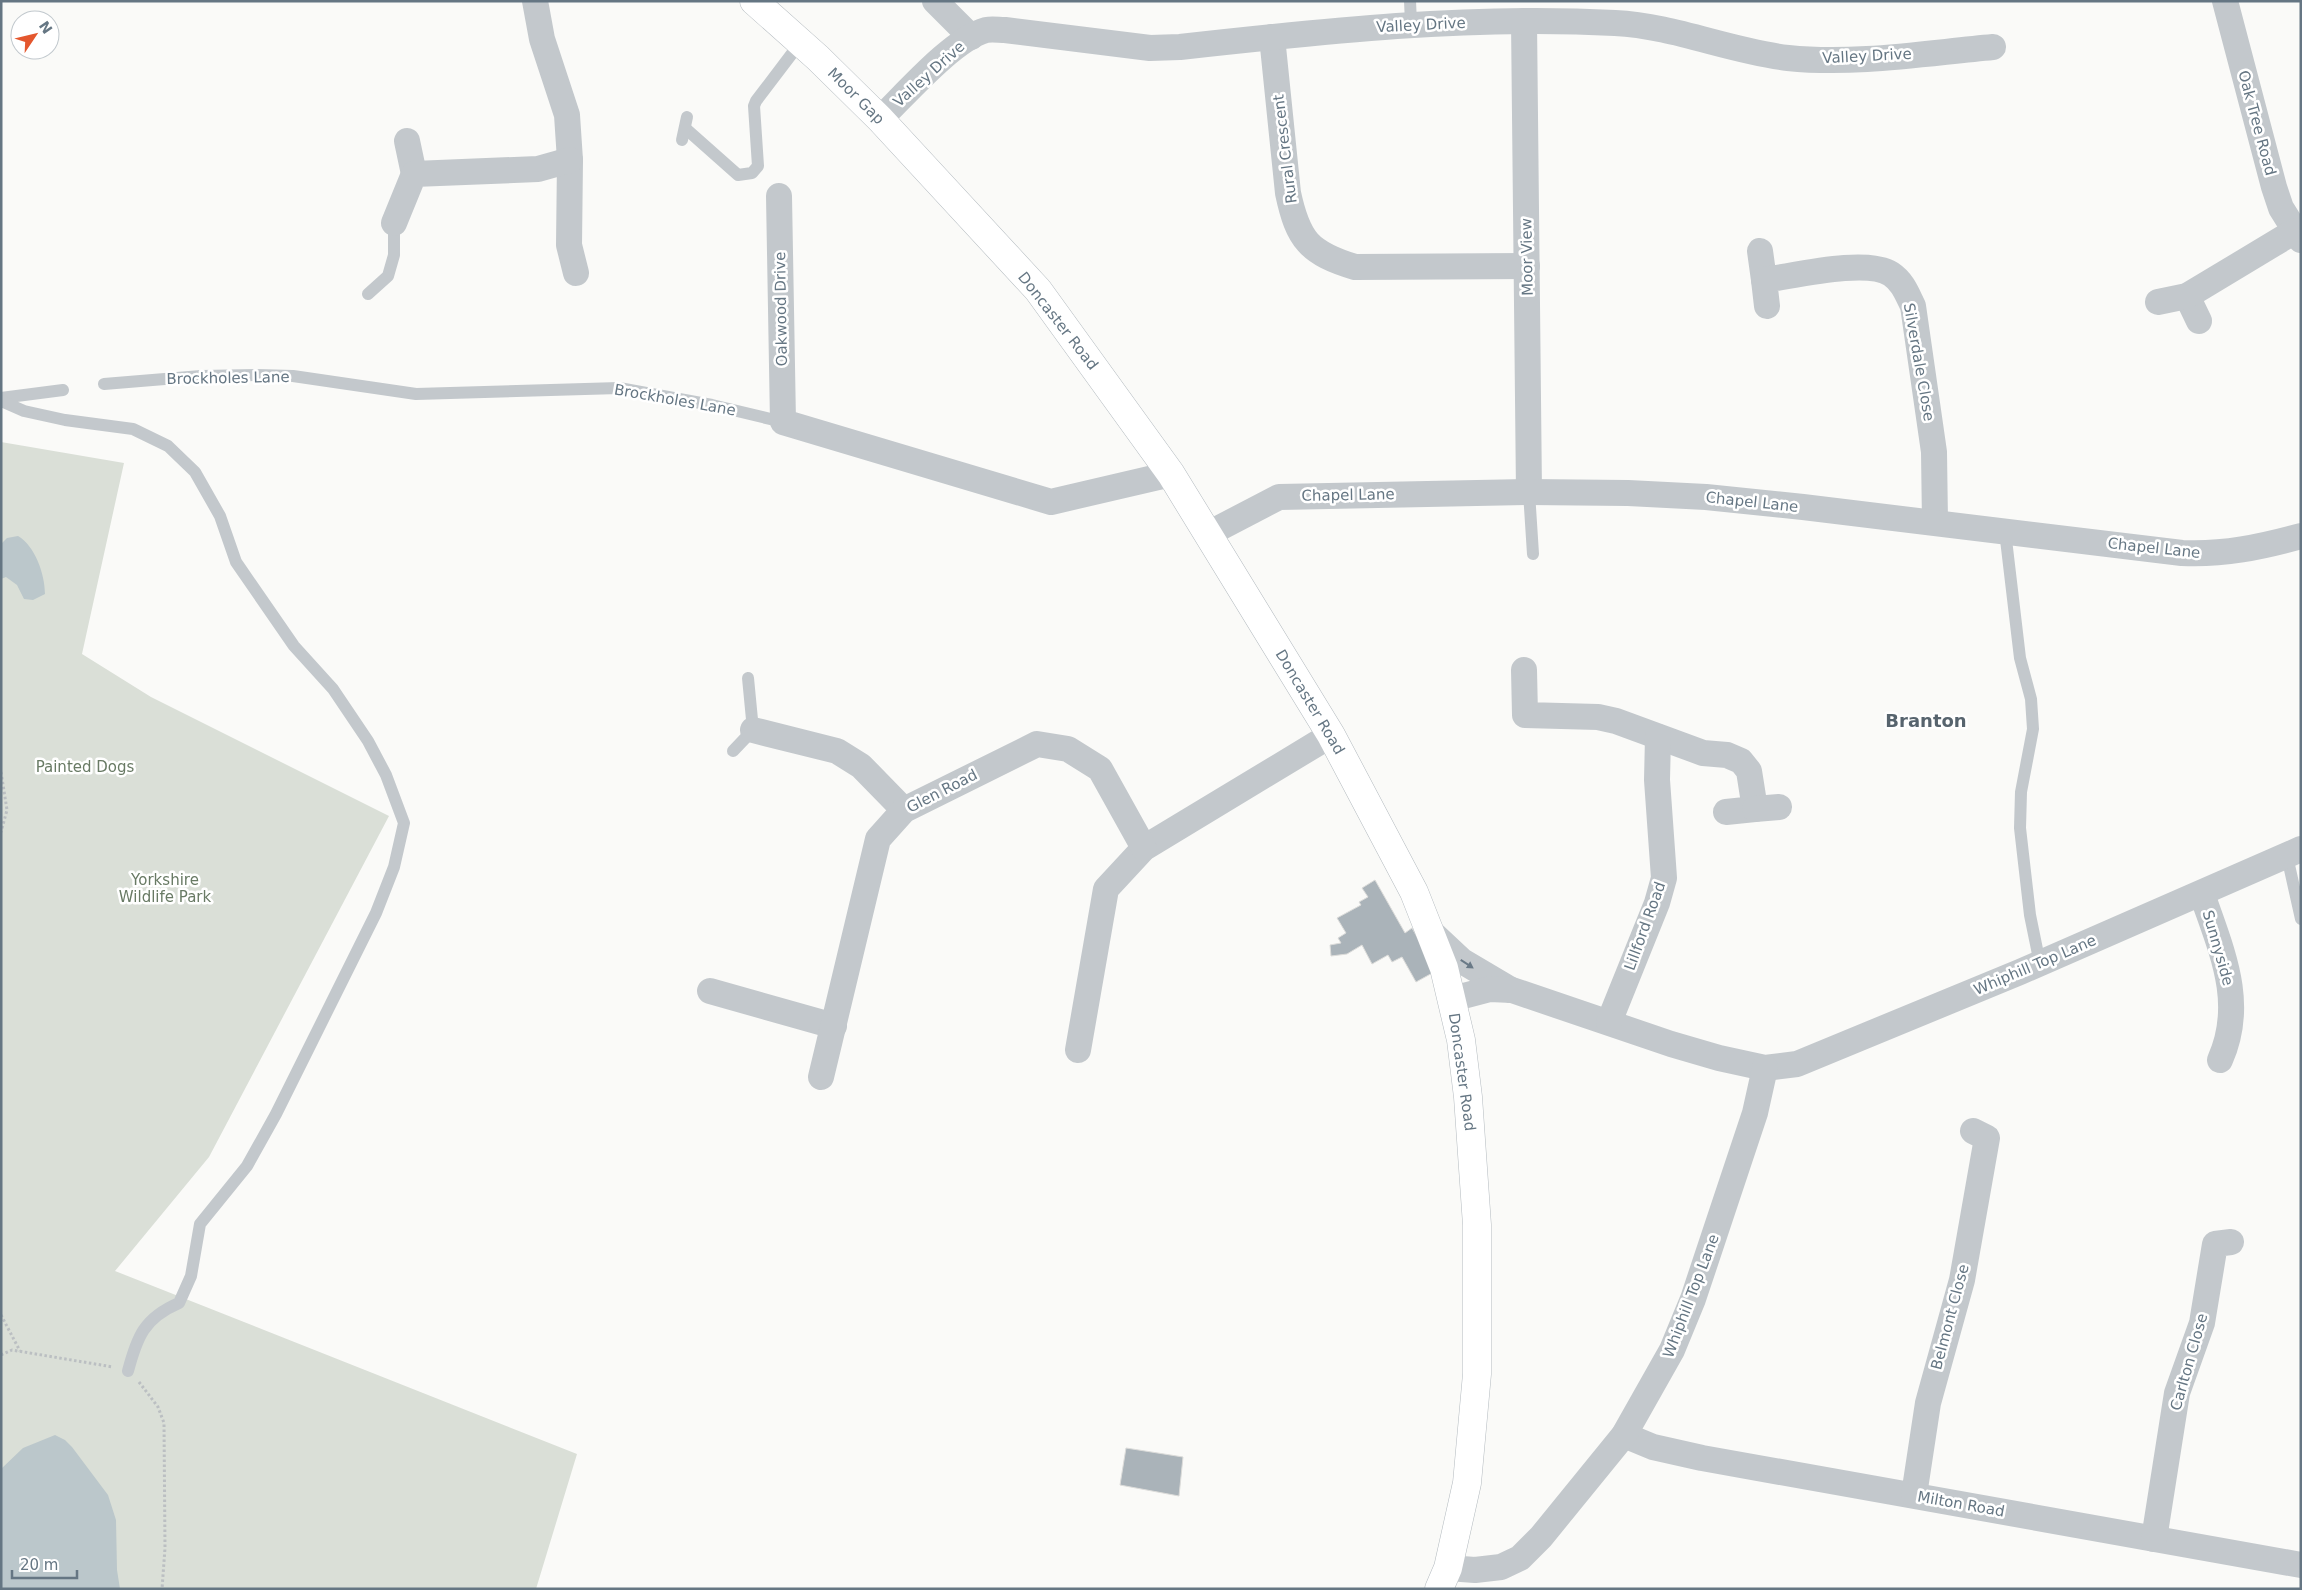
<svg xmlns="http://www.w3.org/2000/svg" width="2302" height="1590" font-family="'DejaVu Sans',sans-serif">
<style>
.green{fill:#dadfd7}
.water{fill:#bbc7cb}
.building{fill:#aab3b9;stroke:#dcdcda}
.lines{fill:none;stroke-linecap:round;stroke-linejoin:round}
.secondary-casing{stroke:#b3babf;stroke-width:29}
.path{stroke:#bbbfc2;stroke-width:3;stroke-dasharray:2.5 2.5;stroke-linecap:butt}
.service{stroke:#c3c8cc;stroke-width:12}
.minor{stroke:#c3c8cc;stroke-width:26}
.secondary{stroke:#fff;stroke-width:28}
.oneway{fill:#6a7a87}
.labels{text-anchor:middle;stroke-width:5;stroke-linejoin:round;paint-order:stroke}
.street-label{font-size:15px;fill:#657683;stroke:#fff}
.park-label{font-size:15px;fill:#687a64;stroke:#fff}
.quarter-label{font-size:18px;font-weight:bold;fill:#57646e;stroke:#fff}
</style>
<rect width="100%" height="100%" fill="#fafaf8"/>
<!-- green -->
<path class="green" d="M1,442L124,463L82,654L151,697L389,816L209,1157L115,1271L577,1454L536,1589H1Z"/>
<!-- water -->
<g class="water">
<path d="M18,536C35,546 45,574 45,594L33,600L24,599L17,585L6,577L1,579V544L7,538Z"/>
<path d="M55,1435L65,1440L72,1447L108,1495L116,1520L117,1570L120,1589H1V1469L23,1448Z"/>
</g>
<!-- building -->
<g class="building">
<path d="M1375,880L1405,933L1412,928L1436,971L1416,982L1402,957L1392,962L1388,955L1372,964L1362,945L1347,954L1331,956L1330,945L1341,943L1338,938L1346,933L1337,918L1361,905L1359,902L1368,897L1362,888Z"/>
<path d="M1126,1448L1183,1457L1179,1496L1120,1485Z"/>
</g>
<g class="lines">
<defs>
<path id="secondary" d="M754,1L818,58L880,119L1038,290L1171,474L1331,735L1414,892L1444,968L1461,1040L1468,1097L1477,1225V1374L1467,1483L1448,1568L1439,1589"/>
</defs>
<!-- secondary casing -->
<use href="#secondary" class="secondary-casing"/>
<!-- path -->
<g class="path">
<path d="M1,772L7,810L1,832"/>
<path d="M1,1315L20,1351"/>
<path d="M1,1355L12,1350L113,1367"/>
<path d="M139,1382L158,1407L164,1423L165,1548L162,1589"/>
</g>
<!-- service -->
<g class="service">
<path d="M1410,1L1411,23"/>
<path d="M685,128L738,175L752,173L758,166L754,106L756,101L800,43"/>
<path d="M682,140L687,117"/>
<path d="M368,294L388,276L394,255V223"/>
<path d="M104,384L201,376L257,375L293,376L416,394L619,388L712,405L783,422"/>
<path d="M1,398L63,390"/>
<path d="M1,401L24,411L65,420L133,429L168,446L195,472L220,516L236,562L294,646L333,689L368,741L386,775L404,823L394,867L376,913L276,1114L247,1166L200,1224L191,1276L179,1303C144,1318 137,1337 128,1371"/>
<path d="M1529,492L1533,554"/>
<path d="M2005,531L2020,658L2031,699L2033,729L2021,792L2020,828L2030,915L2040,964"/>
<path d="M733,751L753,730L748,678"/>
<path d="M2287,856L2301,919"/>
</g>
<!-- minor -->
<g class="minor">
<path d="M535,1L542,39L567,115L570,160L569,245L576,273"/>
<path d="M935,1L971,37"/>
<path d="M2225,1L2274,187L2281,208L2301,240"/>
<path d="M1524,21L1529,492"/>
<path d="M1272,37L1288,193C1298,240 1309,253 1355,267L1527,266"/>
<path d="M880,119C905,95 953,39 986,30C992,29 999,30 1005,30L1150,48L1180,47C1324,31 1469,15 1615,23C1674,26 1729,51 1788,58C1856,65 1926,53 1993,47"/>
<path d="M407,141L414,174"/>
<path d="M779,196L783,422L1051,502L1171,474"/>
<path d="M394,223L414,174L538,169L570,160"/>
<path d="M1760,251L1764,280"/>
<path d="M2187,296L2199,321"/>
<path d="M2158,302L2187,296L2295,231"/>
<path d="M1767,306L1764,280C1794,276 1866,258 1891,274C1903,282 1907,294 1913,306L1934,452L1935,522"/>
<path d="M1208,534L1279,497L1529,492L1628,493L1706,497L1803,507L2182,553C2223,555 2261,547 2301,536"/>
<path d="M1524,670L1525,715L1598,717L1616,721L1703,753L1727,755L1741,761L1749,771L1755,809L1726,812"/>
<path d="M753,730L837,751L861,766L904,810"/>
<path d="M1755,809L1779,807"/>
<path d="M2202,894C2221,950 2246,1002 2220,1060"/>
<path d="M1431,932L1462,961L1511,990"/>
<path d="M710,991L834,1026"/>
<path d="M1452,999L1490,989L1512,990L1671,1044L1719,1058L1765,1068L1797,1064L2020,972L2301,849"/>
<path d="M1609,1022L1657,903L1664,878L1657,780L1658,737"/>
<path d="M1078,1050L1106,889L1144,848L1331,735"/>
<path d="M821,1077L878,839L904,810L1037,744L1068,749L1100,769L1144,848"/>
<path d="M1624,1435L1653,1447L1702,1458L2301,1565"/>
<path d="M1914,1495L1928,1403L1962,1280L1987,1138L1973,1131"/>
<path d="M2154,1539L2177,1393L2202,1323L2215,1244L2231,1242"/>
<path d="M1448,1568L1475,1570L1501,1567L1520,1558L1541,1537L1624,1435L1672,1350L1693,1299L1755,1113L1765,1068"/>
</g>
<!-- secondary -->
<use href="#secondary" class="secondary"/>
</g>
<!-- one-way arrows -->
<defs><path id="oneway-solid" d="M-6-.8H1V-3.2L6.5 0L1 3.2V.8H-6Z" transform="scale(1.25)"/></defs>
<use class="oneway" href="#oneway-solid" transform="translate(1467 964) rotate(33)"/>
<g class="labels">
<!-- street labels -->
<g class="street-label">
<text transform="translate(1421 25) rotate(-3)" y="5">Valley Drive</text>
<text transform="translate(1867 56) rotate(-3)" y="5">Valley Drive</text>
<text transform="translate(929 74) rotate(-42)" y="5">Valley Drive</text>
<text transform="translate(856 96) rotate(45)" y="5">Moor Gap</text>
<text transform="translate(2257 123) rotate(75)" y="5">Oak Tree Road</text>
<text transform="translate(1285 149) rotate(-97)" y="5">Rural Crescent</text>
<text transform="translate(1527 257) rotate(-91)" y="5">Moor View</text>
<text transform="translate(781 309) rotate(-91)" y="5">Oakwood Drive</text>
<text transform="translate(1058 321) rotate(52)" y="5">Doncaster Road</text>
<text transform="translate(1919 362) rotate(80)" y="5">Silverdale Close</text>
<text transform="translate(228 378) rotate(-1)" y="5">Brockholes Lane</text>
<text transform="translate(675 400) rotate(10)" y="5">Brockholes Lane</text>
<text transform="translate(1348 495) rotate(-1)" y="5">Chapel Lane</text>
<text transform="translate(1752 502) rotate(6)" y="5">Chapel Lane</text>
<text transform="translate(2154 548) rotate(6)" y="5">Chapel Lane</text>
<text transform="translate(1310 702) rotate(59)" y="5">Doncaster Road</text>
<text transform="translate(942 791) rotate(-27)" y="5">Glen Road</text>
<text transform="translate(1645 926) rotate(-70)" y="5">Lillford Road</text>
<text transform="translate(2218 948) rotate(74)" y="5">Sunnyside</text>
<text transform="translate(2035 965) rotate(-23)" y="5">Whiphill Top Lane</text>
<text transform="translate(1462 1072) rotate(82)" y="5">Doncaster Road</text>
<text transform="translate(1691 1296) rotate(-69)" y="5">Whiphill Top Lane</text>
<text transform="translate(1950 1317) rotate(-75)" y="5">Belmont Close</text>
<text transform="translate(2189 1362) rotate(-74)" y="5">Carlton Close</text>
<text transform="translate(1961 1504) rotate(10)" y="5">Milton Road</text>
</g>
<!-- park labels -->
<g class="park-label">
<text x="85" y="772">Painted Dogs</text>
<text x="165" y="885">Yorkshire<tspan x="165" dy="17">Wildlife Park</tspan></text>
</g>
<!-- quarter labels -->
<g class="quarter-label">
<text x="1926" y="727">Branton</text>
</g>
</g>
<!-- border -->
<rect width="2302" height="1590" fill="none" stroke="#657683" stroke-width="5"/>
<!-- north arrow -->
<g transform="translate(35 35) rotate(55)"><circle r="24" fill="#ffffff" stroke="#c1c8cd"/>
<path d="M0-4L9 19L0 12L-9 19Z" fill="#e4572e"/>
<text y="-8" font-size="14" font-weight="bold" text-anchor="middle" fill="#657683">N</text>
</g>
<!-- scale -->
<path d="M12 1570v8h65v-8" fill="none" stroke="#657683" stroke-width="2.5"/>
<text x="20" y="1570" font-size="15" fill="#657683" stroke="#ffffff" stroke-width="4" paint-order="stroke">20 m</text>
</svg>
